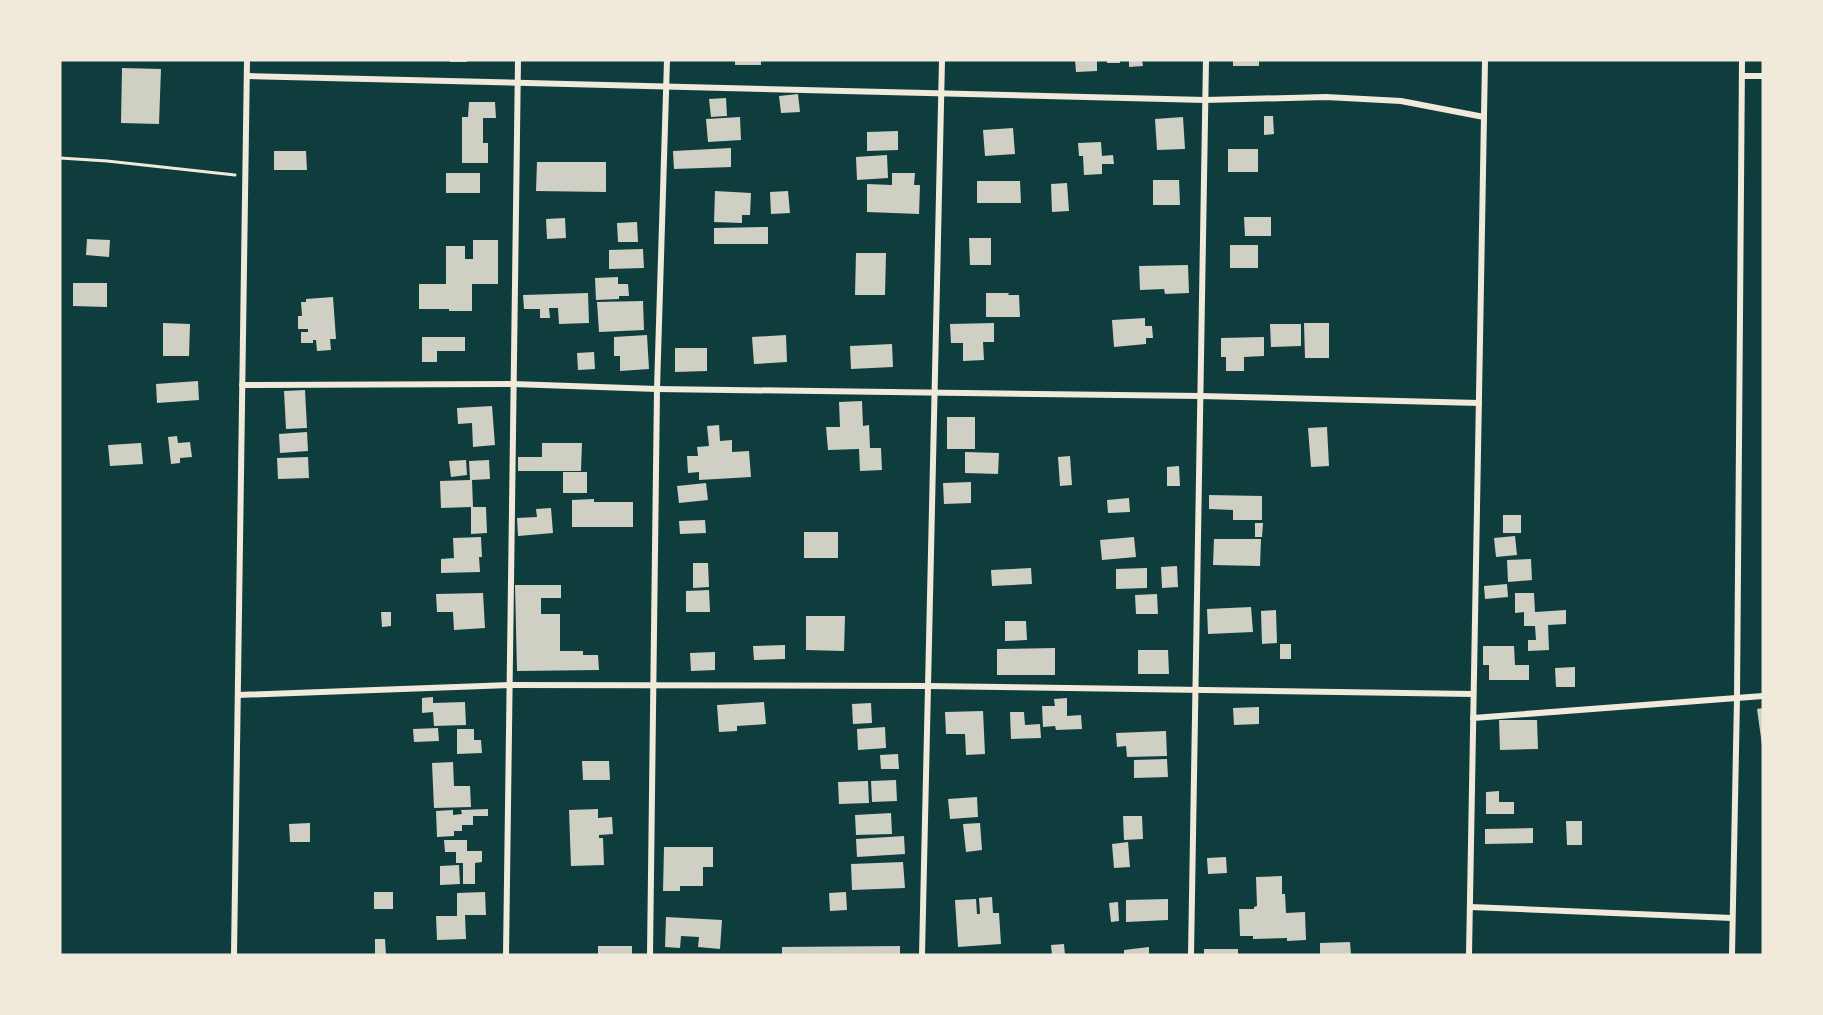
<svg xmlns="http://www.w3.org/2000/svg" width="1823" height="1015" font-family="'Source Sans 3',sans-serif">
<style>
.building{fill:#cfcfc3}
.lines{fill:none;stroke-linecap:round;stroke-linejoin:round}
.path{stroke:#f1e9da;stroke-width:3}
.minor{stroke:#f1e9da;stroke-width:6}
</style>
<rect width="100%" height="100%" fill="#0f3d3e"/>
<!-- building -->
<g class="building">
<rect x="450" y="60" width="17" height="2"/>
<rect x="735" y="60" width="26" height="5"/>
<path d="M1075,60H1097V71L1076,72Z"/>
<rect x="1107" y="60" width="13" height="3"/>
<path d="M1129,60H1142L1143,66L1129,67Z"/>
<rect x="1233" y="60" width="26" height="6"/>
<path d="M122,68L161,69L159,124L121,123Z"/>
<path d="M798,94L800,112L781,113L779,96Z"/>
<path d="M726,98L727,116L711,117L709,99Z"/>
<path d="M469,102H495L496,118H483V143H488V163H462V117H468Z"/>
<path d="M1264,116H1273L1274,134L1264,135Z"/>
<path d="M740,117L741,140L708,142L706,119Z"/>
<path d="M1183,117L1185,149L1157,150L1155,119Z"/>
<path d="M1013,128L1015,154L985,156L983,130Z"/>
<path d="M898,131V150L867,151V132Z"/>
<path d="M1101,142L1102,156L1113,155L1114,164H1102V174L1084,175L1083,156H1079L1078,143Z"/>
<path d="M731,148V167L674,169L673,151Z"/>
<rect x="1228" y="149" width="30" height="23"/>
<path d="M274,151H306L307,170H274Z"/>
<path d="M887,155L888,178L857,180L856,157Z"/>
<path d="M537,162H606V192L536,191Z"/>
<rect x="446" y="173" width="34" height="20"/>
<path d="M892,173H915L914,185H920L919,214L867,212V184L892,185Z"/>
<path d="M1153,180H1179L1180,205H1153Z"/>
<path d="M977,181H1020L1021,203H977Z"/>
<path d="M1067,183L1069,211L1052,212L1051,184Z"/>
<path d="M715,191L751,193L750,215H742V223L714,222Z"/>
<path d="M788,191L790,213L771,214L770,192Z"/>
<path d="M1244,217H1271V236H1245Z"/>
<path d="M565,218L566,238L547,239L546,219Z"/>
<path d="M637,222L638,242H618L617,223Z"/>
<path d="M768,227V244H714V228Z"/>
<path d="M969,238H991V265H970Z"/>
<path d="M87,239L110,240L109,257L86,255Z"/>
<path d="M473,240H498V284H472V311H449V309H419V284H446V246H465V259H473Z"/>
<rect x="1230" y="245" width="28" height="23"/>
<path d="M643,249L644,268L609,269V250Z"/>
<path d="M856,253H886L885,295H855Z"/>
<path d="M1188,265L1189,293L1165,294L1164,289L1140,290L1139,266Z"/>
<path d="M618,277V284H628L629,296H619V299L596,300L595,278Z"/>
<path d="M73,283H107V307L73,306Z"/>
<path d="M588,293L589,323L559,324L558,308H549L550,318H540V309H524L523,295Z"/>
<path d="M986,293H1009L1008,295H1019L1020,317H986Z"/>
<path d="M333,297L336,339H330L331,350L317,351L316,340H313V343H301V332H308V329H298V316H302L301,302H306V299Z"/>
<path d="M643,301L644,330L599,332L597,302Z"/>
<path d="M1145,318V326H1152L1153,338H1146V344L1114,347L1112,320Z"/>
<path d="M163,323L190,324L189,356H163Z"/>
<path d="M994,323V342H983L984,360L963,361V343H951L950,324Z"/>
<path d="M1304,323H1329V358H1305Z"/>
<path d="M1270,324H1301V346L1271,347Z"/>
<path d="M647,335L649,369L620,371V356H614V337Z"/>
<path d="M786,335L787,362L754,364L752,337Z"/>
<path d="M422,337H465V351H437V362H422Z"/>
<path d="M1264,337V356L1244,357V371H1226V357H1221V338Z"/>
<path d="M892,344L893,367L851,369L850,346Z"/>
<path d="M675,348H707V371L675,372Z"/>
<path d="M594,352L595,369L578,370L577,353Z"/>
<path d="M198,381L199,400L157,403L156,384Z"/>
<path d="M305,390L307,428L286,429L284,391Z"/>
<path d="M862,401L863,426L869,425L870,448H881L882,470L860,471L859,449L828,450L826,427H840L839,402Z"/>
<path d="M492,406L495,445L473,447L472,423L458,424L457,408Z"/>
<rect x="947" y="417" width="28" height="32"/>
<path d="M719,425L720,441L732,440V452L749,451L751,477L699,480V472L688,473L687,456H698L697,447L709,446L707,426Z"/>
<path d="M1327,427L1329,466L1311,467L1308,428Z"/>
<path d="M307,432L308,451L280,453L279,434Z"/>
<path d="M177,436L178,443L190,442L192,457L180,458V463L171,464L168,437Z"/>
<path d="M141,443L143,464L110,466L108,445Z"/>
<path d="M542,443H582L581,471H518V457H542Z"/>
<path d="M965,452L999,453L998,474L965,473Z"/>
<path d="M1070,456L1072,485L1060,486L1058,457Z"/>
<path d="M308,457L309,478L278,479L277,458Z"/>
<path d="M466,460L467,475L451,477L449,461Z"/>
<path d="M489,460L490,479L472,480L473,507H486L487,533L471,534V507L441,508L440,481L470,480L469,461Z"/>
<path d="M1179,466L1180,486H1167V467Z"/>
<rect x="563" y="472" width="24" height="21"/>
<path d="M971,482V503L944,504L943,483Z"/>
<path d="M706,483L708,500L679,503L677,486Z"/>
<path d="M1209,495L1262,496V520H1233V510L1209,509Z"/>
<path d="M1129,498L1130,512L1108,513L1107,500Z"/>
<path d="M594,499V502H633V527H572V500Z"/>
<path d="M551,508L553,533L518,536L517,518L537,517L536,509Z"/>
<rect x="1503" y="515" width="18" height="18"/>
<path d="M705,520L706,533L680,534L679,521Z"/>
<path d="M1255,523H1263L1262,537H1255Z"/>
<rect x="804" y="532" width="34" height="26"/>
<path d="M1515,536L1517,555L1496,557L1494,538Z"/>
<path d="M481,537L482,557H479L480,572L441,573V559L454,558L453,538Z"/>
<path d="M1134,537L1136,557L1102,560L1100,540Z"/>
<path d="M1214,539H1261L1260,566L1213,565Z"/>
<path d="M1531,559L1532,580L1508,582L1507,560Z"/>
<path d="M693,563H708L709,587L693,588Z"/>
<path d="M1177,566L1178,587L1162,588L1161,567Z"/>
<path d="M1031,568L1032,584L992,586L991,570Z"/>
<path d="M1147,568V588L1116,589V569Z"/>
<path d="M1507,584L1508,597L1485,599L1484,586Z"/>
<path d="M515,585H561V598H541V614H560V651H583V655H598L599,670L517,671Z"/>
<path d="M709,590L710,612H686V591Z"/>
<path d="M483,593L485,628L454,630L453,612H437L436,594Z"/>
<path d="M1515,593H1534L1535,612L1566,610V624L1548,625L1549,650L1528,651V640H1536L1535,626H1524V612L1515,613Z"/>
<path d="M1157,594L1158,614H1136L1135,595Z"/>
<path d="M1251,607L1253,632L1208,634L1207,609Z"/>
<path d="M1276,610L1277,643L1262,644L1261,611Z"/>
<path d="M381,612H391V626L382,627Z"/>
<path d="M806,616H845L844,651L806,650Z"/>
<path d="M1005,621H1026L1027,640L1005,641Z"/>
<rect x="1280" y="644" width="11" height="15"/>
<path d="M785,645V659L754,660L753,646Z"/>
<path d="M1483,646H1514L1515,665H1529V680H1489V665H1483Z"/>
<path d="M1055,648V675H997V649Z"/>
<path d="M1138,650H1168L1169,674H1138Z"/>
<path d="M715,652V670L691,671L690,653Z"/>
<path d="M1575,667V687H1556L1555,668Z"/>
<path d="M433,697V703L465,702L466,725L434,726L433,712L422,713V698Z"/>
<path d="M1067,698V716L1081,715L1082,729L1056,730L1055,726L1043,727L1042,706H1055L1054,699Z"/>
<path d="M764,702L766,724L737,726V731L719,732L717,705Z"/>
<path d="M871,703L872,723L853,724L852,704Z"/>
<path d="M1259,707V724L1234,725L1233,708Z"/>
<path d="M1763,708V745H1762L1757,709Z"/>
<path d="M983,711L985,754L966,755L965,734H946L945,712Z"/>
<path d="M1010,712H1024L1025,725L1040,724L1041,738L1011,739Z"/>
<path d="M1499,720H1537L1538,749L1500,750Z"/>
<path d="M885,727L886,748L858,750L857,729Z"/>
<path d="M438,728L439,741L414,742L413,729Z"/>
<path d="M457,729H474V740H481L482,753L457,754Z"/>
<path d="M1166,731L1167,756L1127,757L1126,746L1117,747L1116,733Z"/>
<path d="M898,754L899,769H881L880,755Z"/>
<path d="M1167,759L1168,777L1134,778V760Z"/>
<path d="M582,761H609L610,780H583Z"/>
<path d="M453,762L454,786H470L471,807L434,808L432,763Z"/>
<path d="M896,780L897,801L872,802L871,781Z"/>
<path d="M868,781L869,803L839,804L838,782Z"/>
<path d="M1499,791V802H1514V814H1486V792Z"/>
<path d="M977,797L978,817L950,819L948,799Z"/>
<path d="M488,809V816H473V825H462V831H454V836L437,837L436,811L453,810V815L462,814L461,810Z"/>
<path d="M598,809V818L612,817L613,834L599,835V838H603L604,865L571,866L569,810Z"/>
<path d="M891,813L892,834L856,835L855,815Z"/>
<path d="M1123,816H1142L1143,839L1124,840Z"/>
<path d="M1566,821H1582V845H1567Z"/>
<path d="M310,823V842H290L289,824Z"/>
<path d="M980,823L982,850L966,852L963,824Z"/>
<path d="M1533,828V843L1485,844V829Z"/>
<path d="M904,836L905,854L857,857L856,839Z"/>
<path d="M444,840H467V851H482V862L475,863V884H463V863H456V852H445Z"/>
<path d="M1128,842L1130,867L1114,868L1112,844Z"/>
<path d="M664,847H713V867H703V886H680V891H663Z"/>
<path d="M1226,857L1227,873L1208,874L1207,858Z"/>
<path d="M903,862L905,888L852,890L851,864Z"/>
<path d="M459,865L460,884L440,885V866Z"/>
<path d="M1282,876V894H1285L1286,913L1305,912L1306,940L1287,941V938L1253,939V936H1240L1239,909H1254V907L1257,906L1256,877Z"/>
<rect x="374" y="892" width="19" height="17"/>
<path d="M485,892L486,915H465L466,939L437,940L436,916H457V893Z"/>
<path d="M846,892L847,910L830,911L829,893Z"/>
<path d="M992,897L993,913H999L1001,944L958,947L955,900L976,899L977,914H980L979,898Z"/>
<path d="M1168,899V920L1126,922V900Z"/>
<path d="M1118,902L1119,921L1111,922L1109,903Z"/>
<path d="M666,917L722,920L720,949L698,947L699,937L681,936L680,948L665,947Z"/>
<path d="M375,939H385L386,955H375Z"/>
<path d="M1350,942L1351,955H1320V943Z"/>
<path d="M1064,944L1065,955H1052L1051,945Z"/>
<rect x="598" y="946" width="34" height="9"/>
<path d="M900,946V955H782V947Z"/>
<path d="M1149,947V955H1124V950Z"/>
<rect x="1204" y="949" width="34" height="6"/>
</g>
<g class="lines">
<!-- path -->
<path class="path" d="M60,158L107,161L235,175"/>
<!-- minor -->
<g class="minor">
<path d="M247,76L1205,100L1326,97L1401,101L1484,117"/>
<path d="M1742,76H1763"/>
<path d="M242,385L513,384L657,389L1200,396L1479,403"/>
<path d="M238,695L510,685L929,686L1473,694"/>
<path d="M1473,718L1763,696"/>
<path d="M1470,907L1732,918"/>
<path d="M234,955L247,60"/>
<path d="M506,955L518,60"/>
<path d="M650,955L657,389L667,60"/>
<path d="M922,955L942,60"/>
<path d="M1191,955L1206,60"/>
<path d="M1469,955L1485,60"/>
<path d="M1732,955L1737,698L1742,60"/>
</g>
</g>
<!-- border -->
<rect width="1823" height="1015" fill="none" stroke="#f1e9da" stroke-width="123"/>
</svg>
